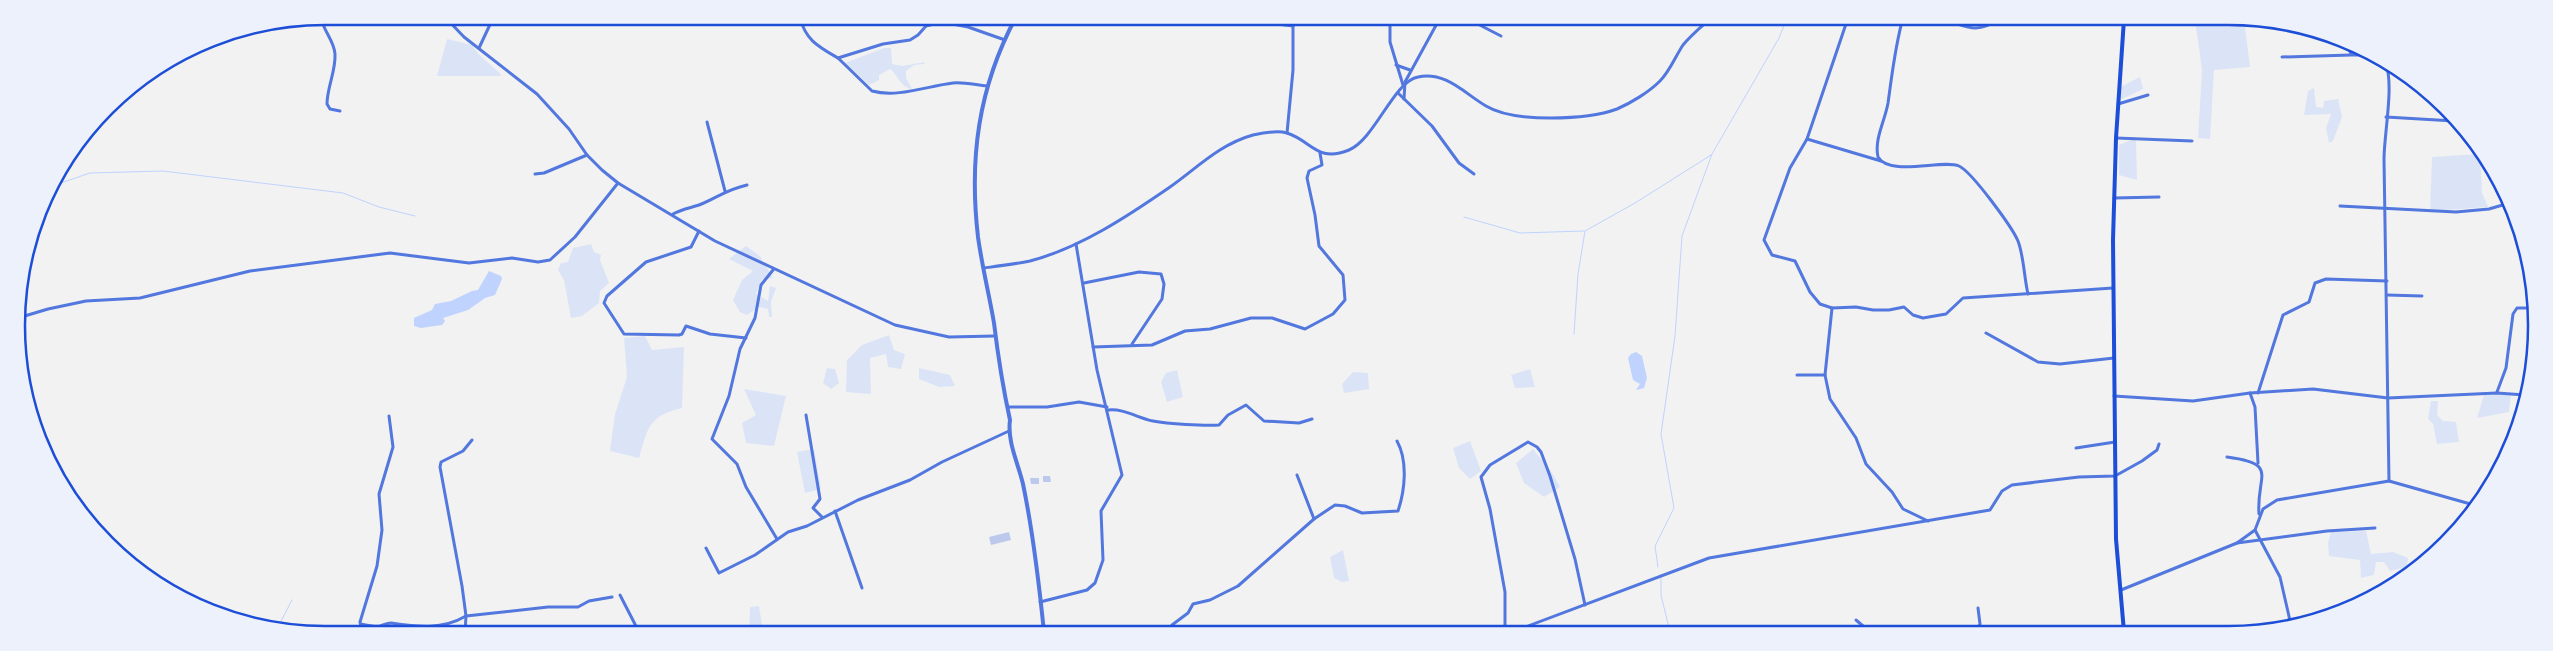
<svg xmlns="http://www.w3.org/2000/svg" width="2553" height="651" font-family="'Fira Sans Condensed',sans-serif">
<style>
.green{fill:#dbe4f7}
.water{fill:#bfd3fe}
.lines{fill:none;stroke-linecap:round;stroke-linejoin:round}
.stream{stroke:#bfd3fe;stroke-width:1}
.building{fill:#bdc9ec}
.minor{stroke:#5277de;stroke-width:3}
.tertiary{stroke:#5277de;stroke-width:4}
.secondary{stroke:#1d4ed8;stroke-width:4}
.rim{fill:none;stroke:#1d4ed8;stroke-width:2.5}
</style>
<rect width="100%" height="100%" fill="#f2f2f2"/>
<!-- green -->
<g class="green">
<path d="M2195,19H2244L2250,67L2214,70L2210,139L2198,138L2202,70Z"/>
<path d="M447,39L472,45C479,58 493,65 502,76H437Z"/>
<path d="M884,48H891L892,64L902,66L925,62L924,64L914,65L906,71V78L912,89C901,88 898,75 890,69L879,75V80L869,85L845,63Z"/>
<path d="M2140,77L2143,89L2120,100V87Z"/>
<path d="M2314,88L2316,107L2323,108L2324,101L2338,99L2342,117L2333,141L2329,143L2326,128L2331,114L2304,115L2308,91Z"/>
<path d="M2136,138L2137,180L2119,175V145Z"/>
<path d="M2480,154L2482,193L2488,207L2430,211L2432,157Z"/>
<path d="M591,244L594,252L601,255L600,260L609,283L600,291L599,303L582,316L571,318L564,280L558,270L561,263L568,262L573,248Z"/>
<path d="M746,246L760,256L773,278L762,279L756,294L768,301L770,286L776,288L771,302L772,317H769L768,309L759,307L747,315L740,312L733,300L742,280L753,271L729,259Z"/>
<path d="M889,335L894,350L905,354L901,369L888,367L886,354L870,358L871,394L846,392L847,360L862,345Z"/>
<path d="M645,336L652,350L684,347L682,408C648,416 648,428 639,458L610,451L615,414L627,377L624,338Z"/>
<path d="M827,368L835,369L839,383L831,389L823,383Z"/>
<path d="M919,368L950,375L955,386L939,387L919,379Z"/>
<path d="M1530,369L1535,387L1515,388L1511,375Z"/>
<path d="M1177,370L1183,397L1167,402L1161,382L1166,373Z"/>
<path d="M1353,372L1368,373L1369,389L1344,393L1342,384Z"/>
<path d="M744,389L786,396L774,446L746,443L742,423L756,415Z"/>
<path d="M2511,394L2509,412L2477,418L2484,395Z"/>
<path d="M2431,401H2438L2437,415L2443,421L2456,422L2459,442L2437,444L2433,424L2428,419Z"/>
<path d="M1470,441L1481,471L1470,479L1459,468L1453,448Z"/>
<path d="M814,449L821,489L805,493L797,452Z"/>
<path d="M1533,449L1551,471L1560,487L1544,497L1524,483L1516,463Z"/>
<path d="M2366,531L2371,554L2393,552L2408,558L2407,567L2390,571L2384,562H2376L2374,575L2361,578L2360,560L2329,556L2328,543L2331,532Z"/>
<path d="M1343,550L1349,581L1342,582L1334,578L1330,557Z"/>
<path d="M759,606L763,632H749L750,607Z"/>
<path d="M461,624L462,632H430V630Z"/>
</g>
<!-- water -->
<g class="water">
<path d="M489,271L501,276L502,279L495,295L485,298L468,310L443,318L445,321L442,325L421,328L414,326V318L432,310L435,304L451,301L472,291L478,290Z"/>
<path d="M1636,352L1642,356L1647,378L1644,388L1636,390L1640,384L1633,380L1628,358L1631,354Z"/>
</g>
<g class="lines">
<!-- stream -->
<g class="stream">
<path d="M49,187L90,173L163,171L343,193L379,207L415,216"/>
<path d="M1464,217L1520,233L1584,231"/>
<path d="M1574,334L1578,274L1585,231L1635,203L1711,155"/>
<path d="M1658,567L1655,546L1674,508L1661,434L1675,336L1682,236L1712,154L1779,38L1787,18"/>
<path d="M1661,578V595L1670,632"/>
<path d="M277,629L292,600"/>
</g>
</g>
<!-- building -->
<g class="building">
<path d="M1043,476H1050L1051,482H1043Z"/>
<path d="M1030,478H1039V484H1031Z"/>
<path d="M1009,532L1011,540L991,545L989,537Z"/>
</g>
<g class="lines">
<!-- minor -->
<g class="minor">
<path d="M444,16L464,37L537,94L569,129L587,155L602,170L618,183L715,241L895,325L949,337L995,336"/>
<path d="M321,17C323,31 334,40 335,54C336,71 327,87 327,104L330,109L340,111"/>
<path d="M800,17C805,40 819,47 838,58L883,44L910,40L918,35L926,26L942,22L968,27L1005,40"/>
<path d="M1256,18L1277,24L1293,26"/>
<path d="M1390,18V42L1403,85"/>
<path d="M1466,18L1501,36"/>
<path d="M1903,18C1895,46 1892,75 1888,103C1885,121 1874,139 1878,157C1890,177 1943,159 1959,166C1972,172 2012,227 2018,241C2024,257 2024,277 2028,294"/>
<path d="M1938,18C1966,25 1973,36 2000,19"/>
<path d="M2346,45L2352,55C2363,55 2381,53 2386,65C2394,85 2384,135 2384,159C2385,266 2388,373 2389,481"/>
<path d="M479,48L494,16"/>
<path d="M2282,57L2351,55"/>
<path d="M838,58L872,91C898,98 927,86 953,83C964,82 976,85 987,86"/>
<path d="M1396,65L1410,70"/>
<path d="M1398,93L1432,126L1459,163L1474,174"/>
<path d="M1404,99L1405,82L1440,18"/>
<path d="M2118,104L2148,95"/>
<path d="M2386,117L2454,121"/>
<path d="M707,122L725,191"/>
<path d="M1287,133L1293,70V18"/>
<path d="M2116,138L2192,141"/>
<path d="M1807,139L1848,18"/>
<path d="M1881,161L1807,139L1790,168L1764,240L1772,255L1795,261L1810,292L1820,304L1832,308L1856,307L1873,310H1889L1904,307L1913,315L1923,318L1946,314L1963,298L2113,288"/>
<path d="M535,174L544,173L587,155"/>
<path d="M2114,198L2159,197"/>
<path d="M2340,206L2456,212L2489,209L2506,204"/>
<path d="M673,214C682,209 690,208 699,205C717,198 725,190 747,185"/>
<path d="M699,231L691,247L646,262L607,296L604,303L624,334L679,335L682,334L686,326L710,334L746,338"/>
<path d="M984,268C999,266 1015,264 1030,261C1080,248 1128,216 1170,187C1197,168 1220,144 1253,135C1262,133 1277,130 1287,133C1312,141 1317,163 1349,150C1375,139 1394,81 1418,77C1446,71 1465,94 1486,106C1514,123 1587,120 1617,109C1631,103 1649,92 1660,81C1670,71 1675,57 1683,45C1691,35 1701,27 1711,18"/>
<path d="M773,270L761,285L755,318L740,349L729,396L712,439L737,464L746,487L777,539"/>
<path d="M1084,283L1139,272L1161,274L1164,284L1162,299L1132,344"/>
<path d="M2387,295L2422,296"/>
<path d="M1832,308L1825,375L1830,399L1856,438L1866,464L1892,492L1903,509L1928,521"/>
<path d="M18,318L48,309L86,301L140,298L250,271L390,253L469,263L512,258L538,262L550,260L575,237L618,183"/>
<path d="M1986,333L2038,362L2060,364L2114,358"/>
<path d="M1093,347L1152,345L1185,331L1210,329L1251,318H1272L1305,329L1333,314L1345,300L1343,275L1319,246L1315,215L1307,178L1309,171L1322,165L1320,153"/>
<path d="M1797,375H1825"/>
<path d="M2497,392L2506,368L2513,314L2517,308H2530"/>
<path d="M2250,393L2255,407L2258,463"/>
<path d="M2258,393L2283,315L2309,302L2315,283L2326,279L2387,281"/>
<path d="M2114,396L2193,401L2250,393L2313,389L2388,398L2497,393L2525,395"/>
<path d="M1008,407H1047L1079,402L1107,407"/>
<path d="M1108,410C1123,408 1138,418 1153,421C1168,424 1204,426 1219,425L1228,415L1246,405L1264,421L1299,423L1312,419"/>
<path d="M806,415L820,499L813,508L822,517"/>
<path d="M2076,448L2115,442"/>
<path d="M2227,457C2280,464 2256,475 2259,514"/>
<path d="M1297,475L1314,519"/>
<path d="M835,511L862,588"/>
<path d="M2255,530L2280,577L2291,625"/>
<path d="M2237,543L2327,531L2375,528"/>
<path d="M706,548L719,573L755,555L788,532L807,526L858,500L910,480L942,462L1009,431"/>
<path d="M2121,590L2237,543L2255,530L2263,509L2277,500L2389,481L2474,505"/>
<path d="M620,595L639,632"/>
<path d="M1040,602L1087,590L1095,583L1103,560L1101,511L1122,475L1097,370L1076,244"/>
<path d="M1856,620L1870,632"/>
<path d="M361,624C366,625 374,627 380,626C384,625 386,623 391,623C418,627 442,630 466,616L548,607H578L589,601L612,597"/>
<path d="M362,632L360,622L377,566L382,530L379,494L393,447L389,416"/>
<path d="M465,632L466,616L462,586L440,467L441,462L463,451L472,440"/>
<path d="M1173,632L1172,625L1188,613L1193,604L1210,600L1238,586L1314,519L1335,505L1345,506L1362,513L1398,511C1405,490 1408,461 1397,441"/>
<path d="M1505,632V592L1490,509L1481,477L1490,465L1528,442L1537,447L1541,452L1550,476L1575,559L1585,605"/>
<path d="M1512,632L1709,558L1990,510L2002,491L2012,485L2079,477L2115,476L2142,461L2157,450L2159,444"/>
<path d="M1976,632L1980,624L1978,608"/>
</g>
<!-- tertiary -->
<path class="tertiary" d="M1016,17C978,88 969,159 978,237C982,266 989,294 994,323C998,356 1003,388 1010,420C1007,441 1018,463 1023,484C1033,532 1039,583 1044,632"/>
<!-- secondary -->
<path class="secondary" d="M2124,19L2116,138L2113,240L2116,539L2124,632"/>
</g>
<!-- crop -->
<path d="M0 0H2553V651H0ZM325 25H2228A300 300 0 0 1 2528 325V326A300 300 0 0 1 2228 626H325A300 300 0 0 1 25 326V325A300 300 0 0 1 325 25Z" fill="#edf1fc" fill-rule="evenodd"/>
<path class="rim" d="M325 25H2228A300 300 0 0 1 2528 325V326A300 300 0 0 1 2228 626H325A300 300 0 0 1 25 326V325A300 300 0 0 1 325 25Z"/>
</svg>
